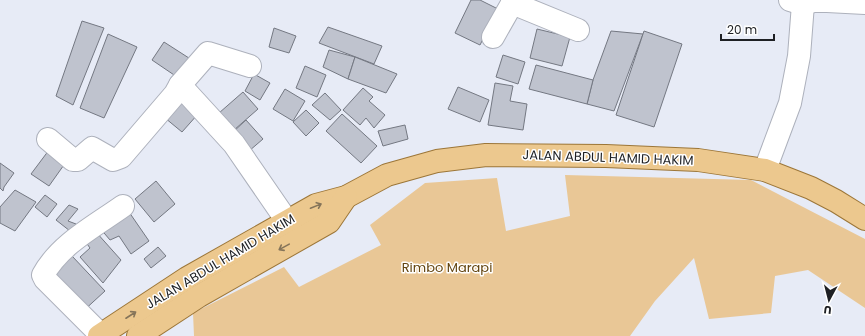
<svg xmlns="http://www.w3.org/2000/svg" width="865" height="336" font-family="Poppins,sans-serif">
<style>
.green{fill:#e9c796}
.building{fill:#bfc3ce;stroke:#747882}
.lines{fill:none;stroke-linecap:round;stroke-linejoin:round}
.minor-casing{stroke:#adb1bc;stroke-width:24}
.major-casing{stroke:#9c7638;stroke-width:24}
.minor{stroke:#fff;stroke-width:22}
.major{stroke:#ecc88e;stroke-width:22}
.oneway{stroke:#857459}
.labels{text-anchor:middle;stroke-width:3;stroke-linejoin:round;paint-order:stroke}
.street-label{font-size:13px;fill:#1e2024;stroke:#fff}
.park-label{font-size:13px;fill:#634510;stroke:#fff}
</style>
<rect width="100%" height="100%" fill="#e7ebf6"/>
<!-- green -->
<path class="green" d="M565,175L751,180L865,239V308L808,270L775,276L771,313L709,319L694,258L655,301L630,336H194L193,313L284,267L299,287L381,245L370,225L425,183L497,178L506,231L570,216Z"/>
<!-- building -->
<g class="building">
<path d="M471,0H480L498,9L480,45L455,33Z"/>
<path d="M82,21L104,28L73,105L56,96Z"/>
<path d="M328,27L382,46L374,64L319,43Z"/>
<path d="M274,28L296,36L289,53L269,47Z"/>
<path d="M537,29L570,37L562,66L530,58Z"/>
<path d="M611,31L643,34L614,111L587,104L593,80Z"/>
<path d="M644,31L682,44L654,127L616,115Z"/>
<path d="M108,34L137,47L104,118L80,108Z"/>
<path d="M164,42L192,60L180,79L152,60Z"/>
<path d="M329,50L355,57L348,79L323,67Z"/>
<path d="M503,55L525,62L518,84L496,77Z"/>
<path d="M355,57L397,74L386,93L348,79Z"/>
<path d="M536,65L593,80L587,104L529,89Z"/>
<path d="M305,66L326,75L317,97L296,88Z"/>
<path d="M254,74L270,83L260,100L245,91Z"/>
<path d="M495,83L513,86L510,101L527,104L523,130L488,125Z"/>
<path d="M458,87L489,100L480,122L448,109Z"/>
<path d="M363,88L373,97L369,101L385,115L374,128L366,118L360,125L343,110Z"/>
<path d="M285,89L305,101L293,121L273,109Z"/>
<path d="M243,92L258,109L234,130L219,113Z"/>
<path d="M325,93L341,110L330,120L312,105Z"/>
<path d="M175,94L198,114L182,132L159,113Z"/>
<path d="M306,110L319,123L306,136L293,122Z"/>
<path d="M342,114L377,146L361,163L326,131Z"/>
<path d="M246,120L263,139L249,151L232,133Z"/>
<path d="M405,125L408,139L383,146L378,131Z"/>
<path d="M49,150L66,162L49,186L31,174Z"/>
<path d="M0,163L14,173L4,187L3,191L0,188Z"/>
<path d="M156,181L175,204L154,222L135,199Z"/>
<path d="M15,190L36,202L15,231L0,223V207Z"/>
<path d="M45,195L57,204L47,217L35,207Z"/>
<path d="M69,205L78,209L68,221L76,224L70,231L56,220Z"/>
<path d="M129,212L149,241L131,254L119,236L110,240L99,227Z"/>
<path d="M96,232L121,260L103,283L80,257L90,248L85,241Z"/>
<path d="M158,247L166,256L151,268L144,259Z"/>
<path d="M72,256L105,291L81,313L49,278Z"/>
</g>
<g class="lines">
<defs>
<g id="minor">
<path d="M790,0L803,4L814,1H827L865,3"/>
<path d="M512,3L578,30"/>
<path d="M493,37L514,0"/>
<path d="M180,85L234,144L287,221"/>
<path d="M48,139L73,160H78L92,148L113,160L121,157L175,94L180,85L208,53L250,66"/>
<path d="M765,170L790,103L799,56L803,4"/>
<path d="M101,335L45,279L43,275C60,244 95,226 123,206"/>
</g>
<g id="major">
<path d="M99,336L187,278L316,205L346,197L387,175L437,161L486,155L606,156L698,160L765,170L811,188L836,201L865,219"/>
<path d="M138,336L199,296L329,222L346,197"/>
</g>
</defs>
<!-- minor casing -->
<use href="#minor" class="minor-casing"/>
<!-- major casing -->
<use href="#major" class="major-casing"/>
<!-- minor -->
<use href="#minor" class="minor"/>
<!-- major -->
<use href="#major" class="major"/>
</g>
<!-- one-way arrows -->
<defs><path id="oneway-shaft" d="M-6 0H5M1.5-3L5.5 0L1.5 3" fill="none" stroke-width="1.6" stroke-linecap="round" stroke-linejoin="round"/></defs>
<g class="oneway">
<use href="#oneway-shaft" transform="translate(316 206) rotate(-22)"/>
<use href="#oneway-shaft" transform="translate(284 247) rotate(151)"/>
<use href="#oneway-shaft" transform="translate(131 315) rotate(-33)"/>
</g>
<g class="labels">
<!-- street labels -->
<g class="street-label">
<text transform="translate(608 157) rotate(2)" y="5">JALAN ABDUL HAMID HAKIM</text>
<text transform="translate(220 261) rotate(-31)" y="5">JALAN ABDUL HAMID HAKIM</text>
</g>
<!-- park labels -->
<g class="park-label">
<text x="447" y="272">Rimbo Marapi</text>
</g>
</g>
<!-- north arrow -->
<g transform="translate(829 300) rotate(187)" stroke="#ffffff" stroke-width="3" paint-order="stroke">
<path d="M0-3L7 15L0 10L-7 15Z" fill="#1e2024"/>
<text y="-6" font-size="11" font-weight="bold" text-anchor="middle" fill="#1e2024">U</text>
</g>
<!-- scale -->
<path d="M721 34v6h53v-6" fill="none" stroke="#1e2024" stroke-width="2"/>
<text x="727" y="34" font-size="12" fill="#1e2024" stroke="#ffffff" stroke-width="3" paint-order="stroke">20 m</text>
</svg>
